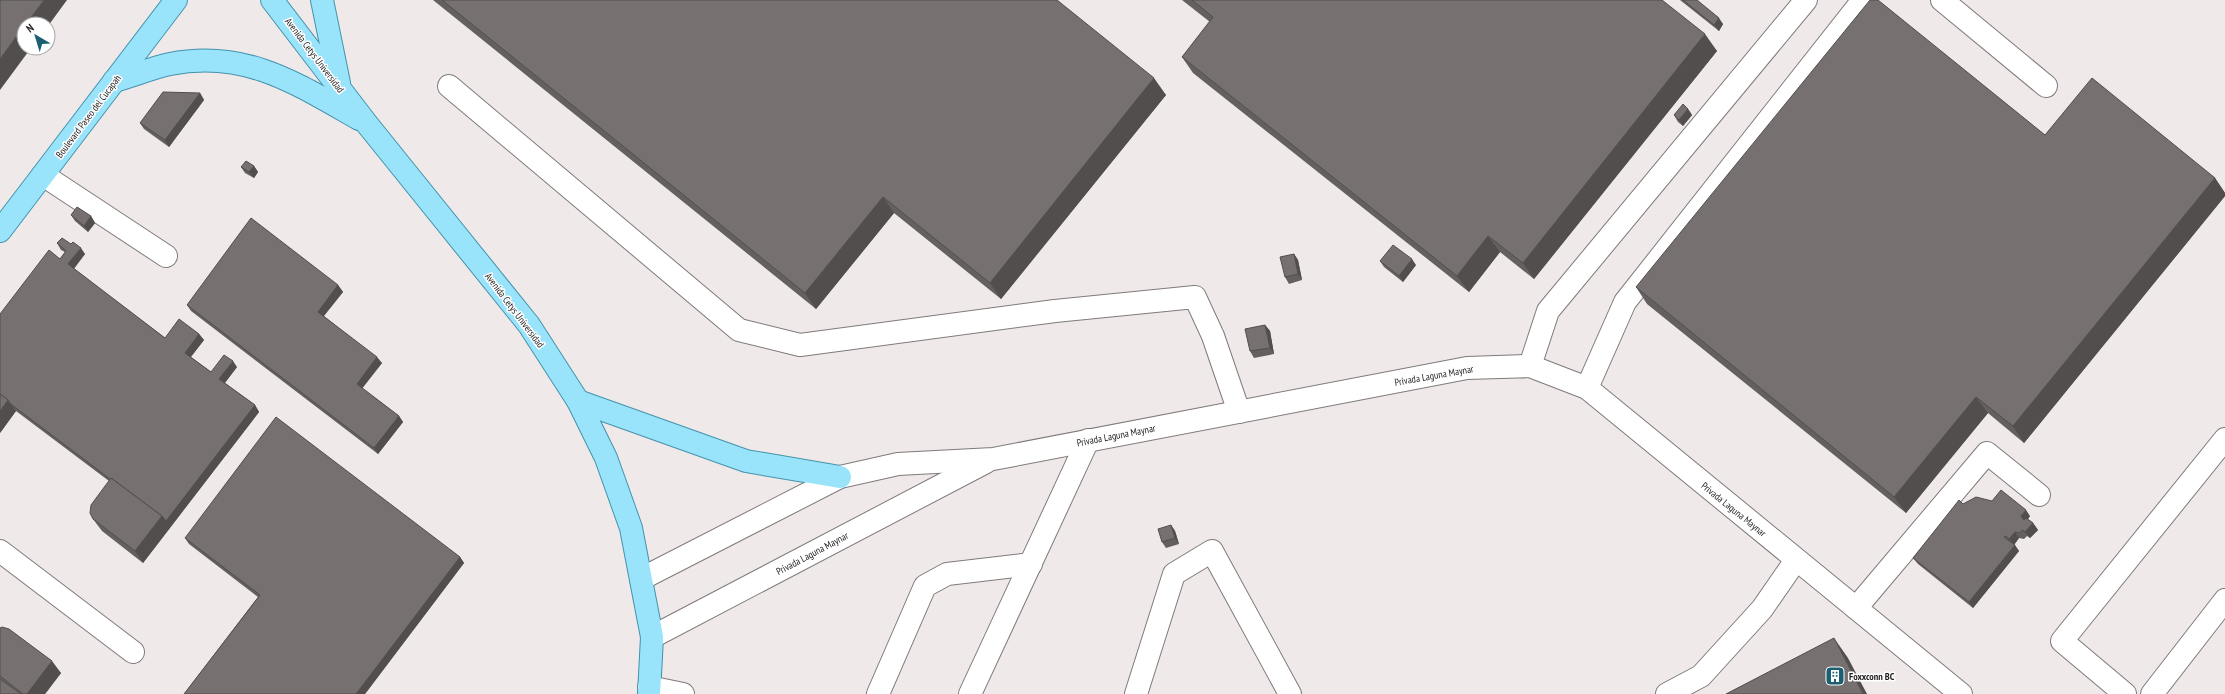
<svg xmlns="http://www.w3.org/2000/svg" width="2225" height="694" font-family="'PT Sans Narrow',sans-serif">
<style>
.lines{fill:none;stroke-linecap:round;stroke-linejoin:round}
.minor-casing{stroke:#807a7a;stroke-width:24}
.major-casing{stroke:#4393ac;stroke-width:24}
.minor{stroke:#fff;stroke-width:22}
.major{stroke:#99e4fb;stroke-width:22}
.wall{fill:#656060}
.shaded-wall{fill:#534e4e}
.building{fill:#767070;stroke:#534e4e}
.labels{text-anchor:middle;stroke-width:3;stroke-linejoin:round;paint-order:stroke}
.street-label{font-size:10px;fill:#211e1e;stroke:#fff}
.poi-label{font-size:10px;font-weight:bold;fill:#211e1e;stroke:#fff;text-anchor:start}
</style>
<rect width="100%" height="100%" fill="#f0e9e9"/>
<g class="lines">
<defs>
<g id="minor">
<path d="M1942,0L2046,86"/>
<path d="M449,86L739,330L800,345L1055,311L1195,297L1213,336L1239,412"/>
<path d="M43,175L166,256"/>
<path d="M1530,366L1548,311L1806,0"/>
<path d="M1587,388L1625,302L1863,0"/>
<path d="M0,551L133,652"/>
<path d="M641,579L840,477L898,464L993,459L1467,368L1530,366L1587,388L1961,694"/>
<path d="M1856,608L1987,453L2039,495"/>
<path d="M652,637L986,462"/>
<path d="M649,687L683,694"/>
<path d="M878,694L925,586L947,574L1031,564"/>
<path d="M970,694L1088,440"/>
<path d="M1136,694L1174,574L1212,551L1290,694"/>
<path d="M1667,694L1701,676L1762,609L1796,560"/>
<path d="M2125,694L2062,641L2225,439"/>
<path d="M2152,694L2225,600"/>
</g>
<g id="major">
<path d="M272,0L367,124L529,325L578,401L606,458L631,528L652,637L649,694"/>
<path d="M322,0L339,83"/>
<path d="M114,81C133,76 151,68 170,64C246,49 297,84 359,119"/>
<path d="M0,231L176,0"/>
<path d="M578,401L746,461L840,477"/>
</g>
</defs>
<!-- minor casing -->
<use href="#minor" class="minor-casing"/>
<!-- major casing -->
<use href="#major" class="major-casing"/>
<!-- minor -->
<use href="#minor" class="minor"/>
<!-- major -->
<use href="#major" class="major"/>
</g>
<!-- wall -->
<g class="wall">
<path d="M433,0H1057L1166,95L1001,299L894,213L816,309Z"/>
<path d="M1182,0H1662L1717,51L1534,279L1500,252L1469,292L1193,73L1182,57L1210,22Z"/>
<path d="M1680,0H1697L1723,24L1719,31Z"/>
<path d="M200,93L204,100L169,147L144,129L140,123Z"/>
<path d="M1688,109L1692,115L1683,126L1678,122L1674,115Z"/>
<path d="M2045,135L2215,178L2225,193V196L2024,443L1988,413L1906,513L1647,304L1636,287Z"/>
<path d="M254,166L258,172L254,178L245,173L241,167Z"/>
<path d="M71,215L91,216L95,223L88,232L75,221Z"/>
<path d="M57,243L71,244L85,254L74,269L165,338L199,334L204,340L191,357L211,372L237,367L225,383L255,405L259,412L143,563L102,531L93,519L109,481L16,411L0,433L60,259L65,252L61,250Z"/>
<path d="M1294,254L1298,260L1302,280L1289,284L1285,277Z"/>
<path d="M1380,261L1416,265L1403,282L1384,267Z"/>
<path d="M338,285L343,292L324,316L382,363L362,388L399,416L403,422L378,454L191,311L187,305Z"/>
<path d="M1265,325L1270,331L1274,354L1254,358L1250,351Z"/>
<path d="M1963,504L2030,516L2028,519L2033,523L2038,530L2030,538L2027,536L2024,539L2019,538L2014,545L2019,551L1973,608L1918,564L1913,558Z"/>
<path d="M1171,525L1175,531L1179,544L1166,548L1162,542Z"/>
<path d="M185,538L460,557L464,563L365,694H184L258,597L189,544Z"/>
<path d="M0,628L61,673L45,694H0Z"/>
</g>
<!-- shaded-wall -->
<g class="shaded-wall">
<path d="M44,0H67L48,26V24H26Z"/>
<path d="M1719,18L1723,24L1719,31L1714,25Z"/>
<path d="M24,26V48H31L0,90V59Z"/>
<path d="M1705,34L1717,51L1534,279L1523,263Z"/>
<path d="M1154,78L1166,95L1001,299L990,283Z"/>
<path d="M200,93L204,100L169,147L165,140Z"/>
<path d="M1688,109L1692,115L1683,126L1679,120Z"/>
<path d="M254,166L258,172L254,178L249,172Z"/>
<path d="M2215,178L2225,193V196L2024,443L2013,426Z"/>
<path d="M883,197L894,213L816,309L805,293Z"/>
<path d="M91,216L95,223L88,232L84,226Z"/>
<path d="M1488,236L1500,252L1469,292L1457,276Z"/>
<path d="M81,248L85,254L72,270L68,264Z"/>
<path d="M1294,254L1298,260L1302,280L1298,274Z"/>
<path d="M1412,259L1416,265L1403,282L1399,276Z"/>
<path d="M338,285L343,292L322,318L318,312Z"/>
<path d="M1265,325L1270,331L1274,354L1270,348Z"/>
<path d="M199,334L204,340L189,359L185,353Z"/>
<path d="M377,357L382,363L361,390L357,384Z"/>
<path d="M233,361L237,367L223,385L219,379Z"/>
<path d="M1976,397L1988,413L1906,513L1894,497Z"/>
<path d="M8,400L16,411L0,433V411Z"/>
<path d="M255,405L259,412L143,563L135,551L162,516Z"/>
<path d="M399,416L403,422L378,454L374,448Z"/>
<path d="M2026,510L2030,516L2025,523L2021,516Z"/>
<path d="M2033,523L2038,530L2030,538L2025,532Z"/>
<path d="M1171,525L1175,531L1179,544L1175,538Z"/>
<path d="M2015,532L2019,538L2014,545L2009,539Z"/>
<path d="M2015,545L2019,551L1973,608L1969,602Z"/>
<path d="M460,557L464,563L365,694H356Z"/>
<path d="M1834,638L1848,658L1867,694H1863Z"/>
<path d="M52,661L61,673L45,694H27Z"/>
</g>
<!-- building -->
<g class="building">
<path d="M0,0H44L26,24H24V26L0,59Z"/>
<path d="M442,0H1057L1154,78L990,283L883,197L805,293Z"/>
<path d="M1192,0H1662L1705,34L1523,263L1488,236L1457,276L1182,57L1213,17Z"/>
<path d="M1683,0H1697L1719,18L1714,25Z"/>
<path d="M1870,0H1878L2045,135L2092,78L2215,178L2013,426L1976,397L1894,497L1636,287Z"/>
<path d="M163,92L200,93L165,140L140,123Z"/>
<path d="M1683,104L1688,109L1679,120L1674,115Z"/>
<path d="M246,161L254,166L249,172L241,167Z"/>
<path d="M77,207L91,216L84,226L71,215Z"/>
<path d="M251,218L338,285L318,312L377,357L357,384L399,416L374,448L187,305Z"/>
<path d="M62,238L71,244L73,242L81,248L68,264L165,338L179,319L199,334L185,353L211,372L224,355L233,361L219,379L255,405L166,521L162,516L111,478L110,479L12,405L8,400L0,394V314L49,250L60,259L66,251L57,243Z"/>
<path d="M1393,245L1412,259L1399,276L1380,261Z"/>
<path d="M1294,254L1298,274L1285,277L1280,257Z"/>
<path d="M1265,325L1270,348L1250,351L1245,329Z"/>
<path d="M0,394L8,400L0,411Z"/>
<path d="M276,417L460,557L356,694H184L260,595L185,538Z"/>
<path d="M111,478L162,516L135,551L93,519L90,513L91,505Z"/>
<path d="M2001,490L2026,510L2021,516L2024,520L2026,518L2033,523L2025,532L2023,530L2019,533L2015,532L2009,539L2006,536L2004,537L2015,545L1969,602L1913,558L1959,500L1963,504L1976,497L1992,501Z"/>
<path d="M1171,525L1175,538L1162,542L1158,529Z"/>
<path d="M2,627L9,629L52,661L27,694H23L0,676V628Z"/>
<path d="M1834,638L1863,694H1726Z"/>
<path d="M0,679L21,694H0Z"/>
</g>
<!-- icons -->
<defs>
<symbol id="building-square" viewBox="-11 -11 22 22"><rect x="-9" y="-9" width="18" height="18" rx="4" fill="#1c5f72" stroke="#fff"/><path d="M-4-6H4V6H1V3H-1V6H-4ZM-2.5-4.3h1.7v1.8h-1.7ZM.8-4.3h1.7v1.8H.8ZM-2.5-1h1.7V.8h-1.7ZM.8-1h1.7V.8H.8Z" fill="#fff"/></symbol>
</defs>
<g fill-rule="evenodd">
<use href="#building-square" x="1824" y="665" width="22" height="22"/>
</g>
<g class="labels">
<!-- street labels -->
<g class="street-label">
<text transform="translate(315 55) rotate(53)" y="4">Avenida Cetys Universidad</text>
<text transform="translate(88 116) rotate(-53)" y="4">Boulevard Paseo del Cucapah</text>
<text transform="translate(515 310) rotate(53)" y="4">Avenida Cetys Universidad</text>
<text transform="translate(1434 375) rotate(-10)" y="4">Privada Laguna Maynar</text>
<text transform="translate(1116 435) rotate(-11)" y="4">Privada Laguna Maynar</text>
<text transform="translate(1734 509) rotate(39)" y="4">Privada Laguna Maynar</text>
<text transform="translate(812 553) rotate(-28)" y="4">Privada Laguna Maynar</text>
</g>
<!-- poi labels -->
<g class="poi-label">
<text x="1849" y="680">Foxxconn BC</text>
</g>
</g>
<!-- north arrow -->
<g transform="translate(36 36) rotate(322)"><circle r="19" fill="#ffffff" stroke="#a6a5a5"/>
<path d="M0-3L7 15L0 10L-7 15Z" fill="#1c5f72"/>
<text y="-6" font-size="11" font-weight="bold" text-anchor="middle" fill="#211e1e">N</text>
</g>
</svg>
